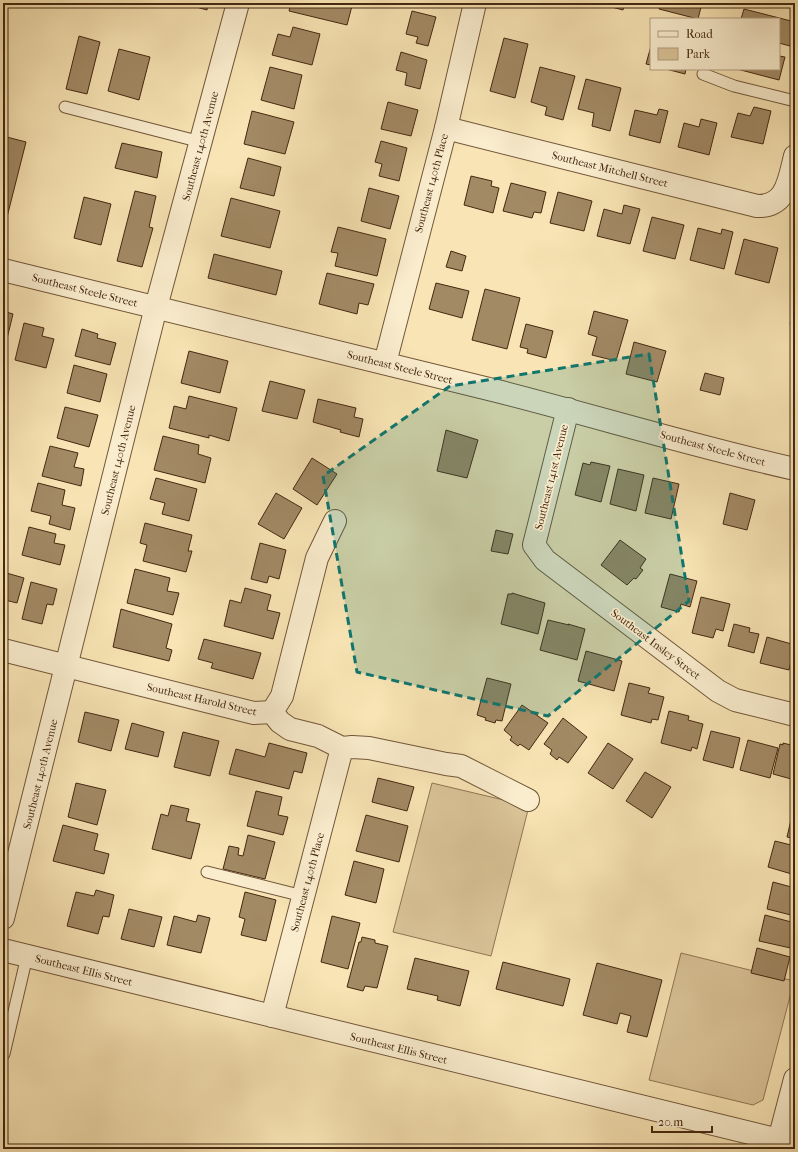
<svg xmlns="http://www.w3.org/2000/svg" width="798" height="1152" font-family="'IM FELL French Canon',serif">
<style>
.green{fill:#dac498;stroke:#907654}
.building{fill:#a28a65;stroke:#452810}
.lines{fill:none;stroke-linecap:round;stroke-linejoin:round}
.service-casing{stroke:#725739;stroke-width:13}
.minor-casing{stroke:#725739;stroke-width:24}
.service{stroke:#faedce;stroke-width:11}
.minor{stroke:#faedce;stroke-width:22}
.marked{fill:#0f766e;fill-opacity:0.2;stroke:#0f766e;stroke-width:3;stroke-dasharray:8 5;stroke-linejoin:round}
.labels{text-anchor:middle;stroke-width:3.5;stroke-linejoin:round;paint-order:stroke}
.street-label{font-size:11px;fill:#452810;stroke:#faedce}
</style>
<rect width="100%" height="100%" fill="#f8e4b4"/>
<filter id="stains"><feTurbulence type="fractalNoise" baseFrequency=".005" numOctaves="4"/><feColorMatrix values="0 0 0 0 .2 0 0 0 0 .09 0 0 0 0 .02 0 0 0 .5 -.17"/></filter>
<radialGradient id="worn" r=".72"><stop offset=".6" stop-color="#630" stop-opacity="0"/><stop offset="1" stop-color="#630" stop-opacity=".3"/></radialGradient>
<!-- green -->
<g class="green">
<path d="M432,783L529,806L491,956L393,932Z"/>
<path d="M681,953L794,981L763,1100L753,1105L649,1080Z"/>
</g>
<!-- building -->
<g class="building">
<path d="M182,3H208L207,10Z"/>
<path d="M291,3H342L352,6L347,25L289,11Z"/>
<path d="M597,3H625L623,10Z"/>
<path d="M661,3H702L698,19L659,9Z"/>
<path d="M744,9L795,22L790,46L779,43V19H741Z"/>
<path d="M412,11L436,17L428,46L416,43L418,37L406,34Z"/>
<path d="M293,27L320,34L312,65L272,55L278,34L290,37Z"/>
<path d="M79,36L100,42L87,94L66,89Z"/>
<path d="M504,38L528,44L515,98L490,91Z"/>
<path d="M651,46V65L646,64Z"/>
<path d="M119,49L150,57L139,100L108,91Z"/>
<path d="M401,52L427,60L420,89L405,85L407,73L396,70Z"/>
<path d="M3,55L7,56L3,72Z"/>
<path d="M779,56L785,57L779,80L737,69H779Z"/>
<path d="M270,67L302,75L294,109L261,100Z"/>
<path d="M540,67L575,76L563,120L545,115L547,107L531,102Z"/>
<path d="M666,69H686L685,74Z"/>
<path d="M586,79L621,88L610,131L592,126L594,113L578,109Z"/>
<path d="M388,102L418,110L411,136L381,129Z"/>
<path d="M754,107L771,111L763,144L731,137L738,113L750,116Z"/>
<path d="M659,109L668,111L660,143L629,135L635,110L657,115Z"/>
<path d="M252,111L294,122L285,154L244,144Z"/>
<path d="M701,119L717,123L709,155L678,147L684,123L699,127Z"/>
<path d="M3,136L26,142L7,217L3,216Z"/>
<path d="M381,141L407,148L399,181L379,176L382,164L375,162Z"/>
<path d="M122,143L162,152L157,178L115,168Z"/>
<path d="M248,158L281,167L274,196L240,188Z"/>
<path d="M471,176L492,181L491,186L499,188L493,213L464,205Z"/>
<path d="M511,183L546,192L541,213L534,212L532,218L503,211Z"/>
<path d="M369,188L399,196L390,229L361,221Z"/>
<path d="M135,191L156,196L149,227L153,228L142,267L117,261Z"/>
<path d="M558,192L592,201L584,231L550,223Z"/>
<path d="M84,197L111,204L101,245L74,238Z"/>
<path d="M231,198L280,211L270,248L221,236Z"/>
<path d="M624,205L640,209L630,244L597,236L604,209L622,214Z"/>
<path d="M652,217L684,225L675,259L643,251Z"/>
<path d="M338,227L386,239L377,276L335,266L338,253L331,252Z"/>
<path d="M698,228L721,234L722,229L733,232L724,269L690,260Z"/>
<path d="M744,239L778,248L769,283L735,274Z"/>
<path d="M451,251L466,256L462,271L446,267Z"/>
<path d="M214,254L282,271L276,295L208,278Z"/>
<path d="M327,273L374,284L368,305L359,303L357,314L319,304Z"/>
<path d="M436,283L469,291L462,318L429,309Z"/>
<path d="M485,289L520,298L507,349L472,340Z"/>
<path d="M795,306V325L790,324Z"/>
<path d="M3,311L13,314L5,347L3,346Z"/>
<path d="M594,311L628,320L616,361L592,355L597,337L588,334Z"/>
<path d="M24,323L44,328L42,336L54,339L46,368L15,360Z"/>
<path d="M526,324L553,331L546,358L527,353L528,349L520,347Z"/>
<path d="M82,329L98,334L97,338L116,343L110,365L75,356Z"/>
<path d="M634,342L666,351L657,382L626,374Z"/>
<path d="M189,351L228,361L220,393L181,383Z"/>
<path d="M74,365L107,374L100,402L67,393Z"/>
<path d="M705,373L724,378L720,395L700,390Z"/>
<path d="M270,381L305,390L297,419L262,411Z"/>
<path d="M189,396L237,408L229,441L209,435V438L169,428L174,406L186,409Z"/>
<path d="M318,399L356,408L354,417L363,419L359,437L340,432L341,430L313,422Z"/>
<path d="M65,407L98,415L89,447L57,438Z"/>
<path d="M446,430L478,440L467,478L437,471Z"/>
<path d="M163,436L199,445L198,454L211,458L205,483L154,470Z"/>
<path d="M50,446L78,453L74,467L84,469L81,486L42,476Z"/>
<path d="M312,458L337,474L317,505L293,489Z"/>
<path d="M591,462L610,466L601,502L575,495L583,463L590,465Z"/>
<path d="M618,469L644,475L636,511L610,504Z"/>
<path d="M156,478L197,489L189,521L162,514L165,503L150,499Z"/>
<path d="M653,478L679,484L671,519L645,513Z"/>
<path d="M38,483L65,490L62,505L75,508L70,530L49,524L51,516L31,511Z"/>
<path d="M276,493L302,508L284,539L258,524Z"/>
<path d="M730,493L755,500L747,530L723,524Z"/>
<path d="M145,523L192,535L188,551H192L186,572L143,561L147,545L140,543Z"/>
<path d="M29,527L56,534L54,543L65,545L60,565L22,555Z"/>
<path d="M496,530L513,534L508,554L491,551Z"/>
<path d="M620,540L646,559L640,568L643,570L636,579L634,578L627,585L601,565Z"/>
<path d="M260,543L286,550L279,579L269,576L267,583L251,579Z"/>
<path d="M135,569L170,578L167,591L179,593L173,615L127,603Z"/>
<path d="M3,572L24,578L17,603L5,600L3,607Z"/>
<path d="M670,574L697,581L690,607L681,604L679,612L661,607Z"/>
<path d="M31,582L57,589L53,605L47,604L42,624L22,619Z"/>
<path d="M245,588L271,595L267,610L280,613L273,639L224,626L230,600L241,603Z"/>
<path d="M512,593L545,603L538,634L501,624L508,594H512Z"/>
<path d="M701,597L730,604L723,631L716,629L713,638L692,633Z"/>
<path d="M121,609L172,624L166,648L172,650L169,661L113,647Z"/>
<path d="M548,620L569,625L568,624L585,629L577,660L540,650Z"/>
<path d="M734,624L750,628L749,632L759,634L754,653L728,646Z"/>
<path d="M767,637L795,645L789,670L760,663Z"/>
<path d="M204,639L261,653L253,679L211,668L213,663L198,659Z"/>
<path d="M586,651L622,661L614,691L578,681Z"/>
<path d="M487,678L511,684L502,721L496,720L495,723L485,720L486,718L477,715Z"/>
<path d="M629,683L650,688L648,693L664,697L658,720L652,719L651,723L621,715Z"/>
<path d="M522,705L548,723L529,750L520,744L518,746L510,740L512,737L504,730Z"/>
<path d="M669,711L689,716L688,720L703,724L697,749L692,747L691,751L661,743Z"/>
<path d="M85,712L119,720L111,751L78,742Z"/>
<path d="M563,718L587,737L568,763L559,757L557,760L550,754L552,750L544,744Z"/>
<path d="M132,723L164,732L158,757L125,749Z"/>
<path d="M711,731L740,738L733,768L703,760Z"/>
<path d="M183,732L219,741L210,776L174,767Z"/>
<path d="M748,740L778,748L770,778L740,770Z"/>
<path d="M269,743L307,753L302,773L294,771L289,789L229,774L236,749L265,757Z"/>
<path d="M608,743L633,759L613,789L588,773Z"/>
<path d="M783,743L795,746V780L773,774L780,744L783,745Z"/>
<path d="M645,772L671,787L652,818L626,801Z"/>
<path d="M378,778L414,787L407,811L372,802Z"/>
<path d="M76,783L106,790L97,825L68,817Z"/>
<path d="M256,791L282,797L278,815L288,817L283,835L247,826Z"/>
<path d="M171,805L189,809L186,821L200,824L191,859L152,849L161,814L168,816Z"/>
<path d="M793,811H795V839L787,837Z"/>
<path d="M366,815L408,826L399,862L356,851Z"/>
<path d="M63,825L98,834L94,850L109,854L104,874L53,861Z"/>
<path d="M248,835L275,842L265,879L223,869L229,846L239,848L238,855L243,856Z"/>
<path d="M775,841L795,846V875L768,867Z"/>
<path d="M354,861L384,869L376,903L345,895Z"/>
<path d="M773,882L795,888V916L767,909Z"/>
<path d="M96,890L114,895L109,917L103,916L98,934L67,926L76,892L94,896Z"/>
<path d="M245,892L276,900L266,941L241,935L245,919L239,917Z"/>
<path d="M129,909L162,917L154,947L121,939Z"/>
<path d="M198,915L210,918L201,953L167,945L174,916L196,922Z"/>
<path d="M765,915L795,923V949L759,941Z"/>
<path d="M332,916L360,923L348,969L321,962Z"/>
<path d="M362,937L375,940V943L388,946L377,988L365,986L363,991L347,987L359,942H361Z"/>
<path d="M757,948L790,957L784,981L751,973Z"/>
<path d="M415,958L469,971L460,1006L437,1000L438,996L407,989Z"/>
<path d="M503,962L570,979L563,1006L496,989Z"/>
<path d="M597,963L662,980L647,1037L627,1032L631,1016L620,1013L617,1024L583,1015Z"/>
</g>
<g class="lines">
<defs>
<g id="service">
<path d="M703,74L734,86L795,101"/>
<path d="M65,107L201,142"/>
<path d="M207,872L303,896"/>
<path d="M4,1054L27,956"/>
</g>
<g id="minor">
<path d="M446,128L757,206C787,207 789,179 795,156"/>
<path d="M3,270C169,310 335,350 501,392C599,417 696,447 795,469"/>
<path d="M385,363L446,128L475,3"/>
<path d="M568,409L534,545L545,560L718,691L735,700L795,715"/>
<path d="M3,650L254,713L272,712"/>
<path d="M272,712L280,722L290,729L318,736L342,748L352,747L369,748L446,764L461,766L528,800"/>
<path d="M272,712L282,696L317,558L335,521"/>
<path d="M3,918L156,307L238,3"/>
<path d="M3,950L795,1144"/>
<path d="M272,1016L342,748"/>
<path d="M779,1140L795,1079"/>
</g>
</defs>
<!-- service casing -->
<use href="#service" class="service-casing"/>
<!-- minor casing -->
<use href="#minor" class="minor-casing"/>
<!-- service -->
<use href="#service" class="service"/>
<!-- minor -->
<use href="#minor" class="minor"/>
</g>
<!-- marked area -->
<path class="marked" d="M649,354L689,601L548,716L357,672L323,476L450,386Z"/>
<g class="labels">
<!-- street labels -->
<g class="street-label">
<text transform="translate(200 146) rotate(-75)" y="4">Southeast 140th Avenue</text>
<text transform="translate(610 169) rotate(14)" y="4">Southeast Mitchell Street</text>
<text transform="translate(431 183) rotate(-75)" y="4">Southeast 140th Place</text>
<text transform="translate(85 290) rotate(14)" y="4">Southeast Steele Street</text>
<text transform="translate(400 367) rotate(14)" y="4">Southeast Steele Street</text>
<text transform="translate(713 448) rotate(15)" y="4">Southeast Steele Street</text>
<text transform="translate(118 460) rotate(-76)" y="4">Southeast 140th Avenue</text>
<text transform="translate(551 477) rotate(-76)" y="4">Southeast 141st Avenue</text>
<text transform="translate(656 644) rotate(37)" y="4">Southeast Insley Street</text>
<text transform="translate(202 699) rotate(13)" y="4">Southeast Harold Street</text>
<text transform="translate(40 774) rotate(-76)" y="4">Southeast 140th Avenue</text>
<text transform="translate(307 882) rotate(-75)" y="4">Southeast 140th Place</text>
<text transform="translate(84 970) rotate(14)" y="4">Southeast Ellis Street</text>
<text transform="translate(399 1048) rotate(14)" y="4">Southeast Ellis Street</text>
</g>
</g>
<!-- margin -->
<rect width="798" height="1152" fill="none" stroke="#f8e4b4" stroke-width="16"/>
<rect x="4" y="4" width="790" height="1144" fill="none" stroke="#452810" stroke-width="2"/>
<rect x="8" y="8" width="782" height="1136" fill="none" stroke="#452810"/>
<!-- legend -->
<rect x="650" y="18" width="130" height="52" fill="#faedce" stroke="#b29e82"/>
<rect x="658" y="31" width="20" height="6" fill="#faedce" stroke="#b29e82"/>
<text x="686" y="38" font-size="12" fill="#452810">Road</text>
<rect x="658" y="48" width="20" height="12" fill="#dac498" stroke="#b29e82"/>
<text x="686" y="58" font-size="12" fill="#452810">Park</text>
<!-- scale -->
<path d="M652 1126v6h60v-6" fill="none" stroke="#452810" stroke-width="2"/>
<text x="658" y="1126" font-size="12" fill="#452810" stroke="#faedce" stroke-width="3" paint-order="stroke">20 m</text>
<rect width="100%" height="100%" filter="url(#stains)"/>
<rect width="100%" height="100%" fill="url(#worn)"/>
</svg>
